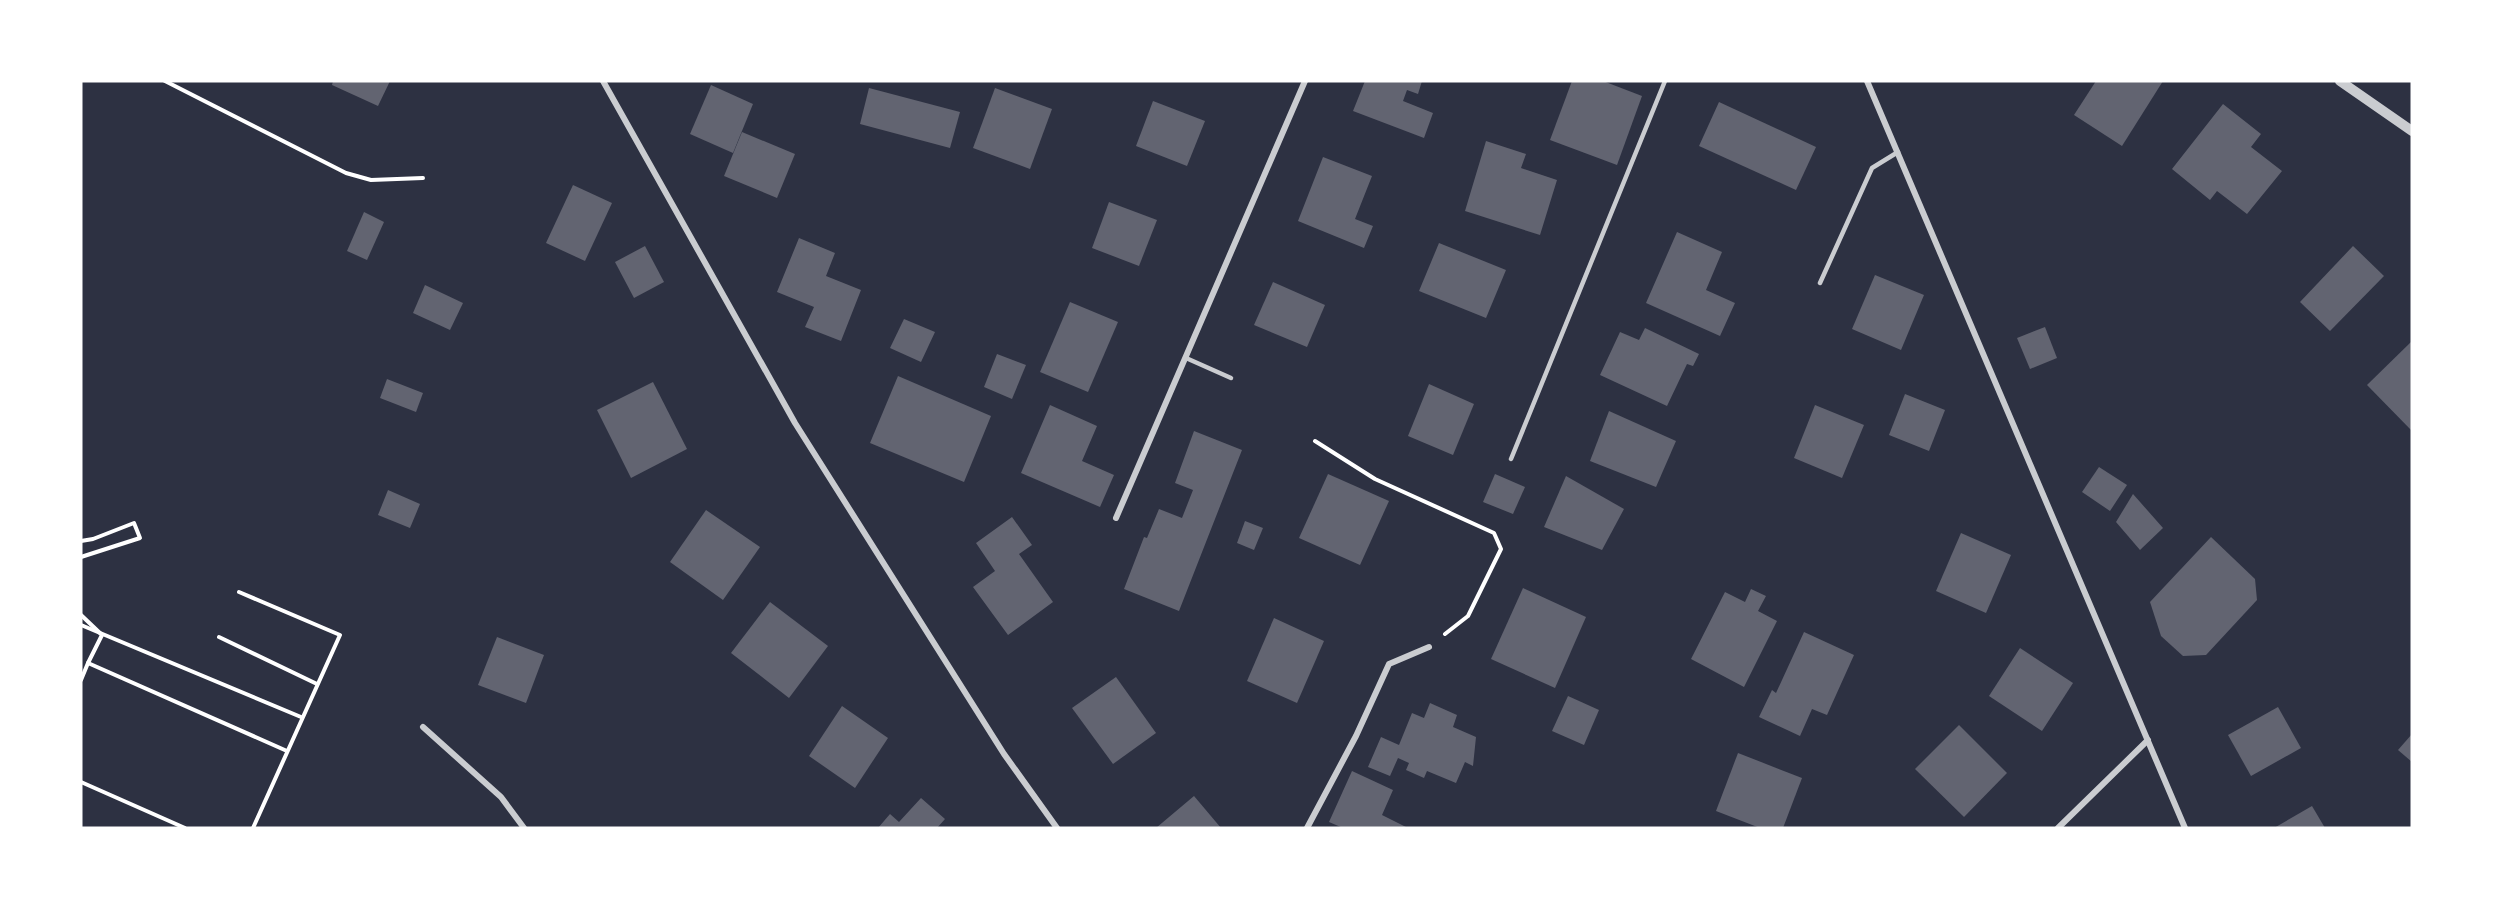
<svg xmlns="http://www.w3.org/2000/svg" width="2493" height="909" font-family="Montserrat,sans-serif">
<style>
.building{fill:#626471}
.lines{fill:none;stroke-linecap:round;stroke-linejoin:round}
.path{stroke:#fff;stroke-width:4}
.service{stroke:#caccd0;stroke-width:4.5}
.minor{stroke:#caccd0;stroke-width:6}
.tertiary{stroke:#caccd0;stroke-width:10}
</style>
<rect width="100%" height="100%" fill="#2d3142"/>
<!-- building -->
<g class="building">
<path d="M333,81H390L378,106L332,85Z"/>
<path d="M1365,81H1422L1418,94L1407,90L1403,101L1433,113L1424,138L1353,111Z"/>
<path d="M1572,81H1603L1642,96L1617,165L1550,140Z"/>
<path d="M2096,81H2163L2122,146L2074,115Z"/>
<path d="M711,85L753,104L733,153L690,134Z"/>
<path d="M869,88L960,112L950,148L860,124Z"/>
<path d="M995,88L1052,109L1030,169L973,148Z"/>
<path d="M1153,101L1205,121L1187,166L1136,146Z"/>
<path d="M1719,102L1816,147L1796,190L1699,146Z"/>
<path d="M2223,104L2261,134L2251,147L2282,171L2247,214L2217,191L2210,200L2172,169Z"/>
<path d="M742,132L795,154L777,198L724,176Z"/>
<path d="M1486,141L1526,154L1521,168L1557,180L1540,235L1465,211Z"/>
<path d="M1323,157L1372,176L1355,219L1373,226L1364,248L1298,221Z"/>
<path d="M573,185L612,203L585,261L546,243Z"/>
<path d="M1109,202L1157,220L1139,266L1092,248Z"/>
<path d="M364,212L384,222L367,260L347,251Z"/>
<path d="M1677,232L1722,252L1706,290L1735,303L1720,336L1646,303Z"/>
<path d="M799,238L835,253L826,276L861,290L841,341L805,327L814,307L777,292Z"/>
<path d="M1439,243L1506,270L1486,318L1419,291Z"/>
<path d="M645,246L664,282L634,298L615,262Z"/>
<path d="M2353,246L2384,276L2330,331L2300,302Z"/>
<path d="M1875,275L1924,295L1901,350L1852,329Z"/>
<path d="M1273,282L1325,305L1307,347L1254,325Z"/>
<path d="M425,285L463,303L450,330L413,313Z"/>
<path d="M1070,302L1118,322L1088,392L1040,372Z"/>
<path d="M904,319L935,332L921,362L890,348Z"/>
<path d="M2045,327L2057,358L2030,369L2017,338Z"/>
<path d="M1645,328L1699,354L1693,366L1687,364L1667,406L1600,375L1620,332L1639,340Z"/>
<path d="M2412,341V431L2367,385Z"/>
<path d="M997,354L1026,365L1012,399L984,387Z"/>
<path d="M898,376L991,416L964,482L870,443Z"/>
<path d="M387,379L423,393L416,412L380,398Z"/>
<path d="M653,382L687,449L631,478L597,410Z"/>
<path d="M1429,384L1474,404L1453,455L1408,436Z"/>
<path d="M1905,394L1945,410L1929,451L1889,435Z"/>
<path d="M1050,405L1097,426L1082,461L1114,475L1100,507L1021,473Z"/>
<path d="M1815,405L1864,425L1842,478L1794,458Z"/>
<path d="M1609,411L1676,441L1656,487L1590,461Z"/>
<path d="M1194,431L1242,450L1179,611L1124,589L1144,537L1147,538L1159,509L1182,518L1193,490L1175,483Z"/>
<path d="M2099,467L2127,485L2110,511L2082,492Z"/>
<path d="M1328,474L1389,501L1360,565L1299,538Z"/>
<path d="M1495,474L1525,487L1513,514L1483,502Z"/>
<path d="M1566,476L1624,509L1602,550L1544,527Z"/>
<path d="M388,490L420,504L410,528L378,515Z"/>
<path d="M2133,494L2163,528L2140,550L2116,522Z"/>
<path d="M706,510L760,547L723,600L670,562Z"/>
<path d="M1012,517L1032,545L1019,554L1053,602L1008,635L973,587L995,571L976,543Z"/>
<path d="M1245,521L1263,528L1254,550L1237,543Z"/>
<path d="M1961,533L2011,555L1986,613L1936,591Z"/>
<path d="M2211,537L2255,579L2257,600L2206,655L2183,656L2161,636L2150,602Z"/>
<path d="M1523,588L1586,617L1555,688L1491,659Z"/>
<path d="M1751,589L1766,596L1758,611L1777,621L1744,687L1691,659L1725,592L1745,602Z"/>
<path d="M770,602L828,646L789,698L731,653Z"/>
<path d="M1274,618L1324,641L1297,703L1247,681Z"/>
<path d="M1804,632L1854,655L1827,715L1812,709L1800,736L1759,717L1772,690L1776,693Z"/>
<path d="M497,637L544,655L526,703L478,685Z"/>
<path d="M2020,648L2073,683L2042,731L1989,696Z"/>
<path d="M1116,677L1156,733L1113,764L1072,708Z"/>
<path d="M1568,696L1599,710L1584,745L1552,731Z"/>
<path d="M1430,703L1457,715L1453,727L1476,737L1473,766L1465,762L1456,783L1427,771L1424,778L1406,770L1409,763L1398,758L1390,776L1368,767L1381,737L1399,745L1412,713L1424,718Z"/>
<path d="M842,706L888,738L855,788L809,756Z"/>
<path d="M2278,707L2301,748L2251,776L2228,735Z"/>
<path d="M1959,725L2007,773L1964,817L1915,769Z"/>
<path d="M2412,734V762L2398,750Z"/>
<path d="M1738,753L1802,778L1783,828H1760L1716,811Z"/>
<path d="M1352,771L1393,790L1382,815L1408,828H1343L1329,822Z"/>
<path d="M1194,796L1221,828H1156Z"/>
<path d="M921,798L945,819L937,828H878L890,814L899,822Z"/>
<path d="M2312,806L2325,828H2274Z"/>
</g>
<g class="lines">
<!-- path -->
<g class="path">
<path d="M165,81L346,173L371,180L423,178"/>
<path d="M1315,441L1375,479L1494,533L1501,549L1468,616L1445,634"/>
<path d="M81,541L93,539L134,523L140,538L81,557"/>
<path d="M239,592L340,635L253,828"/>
<path d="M81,615L102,635L88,663"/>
<path d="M81,625L301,717"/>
<path d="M219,637L317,684"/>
<path d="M81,680L88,663L287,751"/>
<path d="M81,782L185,828"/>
</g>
<!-- service -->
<g class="service">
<path d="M1820,283L1872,168L1898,152"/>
<path d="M1186,358L1231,378"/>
<path d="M1511,459L1665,81"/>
</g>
<!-- minor -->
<g class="minor">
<path d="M603,81L795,423L1004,754L1057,828"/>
<path d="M1867,81L2185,828"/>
<path d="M1116,518L1305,81"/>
<path d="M423,727L501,797L524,828"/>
<path d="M1307,828L1356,736L1389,664L1429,647"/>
<path d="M2058,828L2148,740"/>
</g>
<!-- tertiary -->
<path class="tertiary" d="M2340,81L2412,131"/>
</g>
<!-- border -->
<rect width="2493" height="909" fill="none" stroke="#ffffff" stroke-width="165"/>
</svg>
